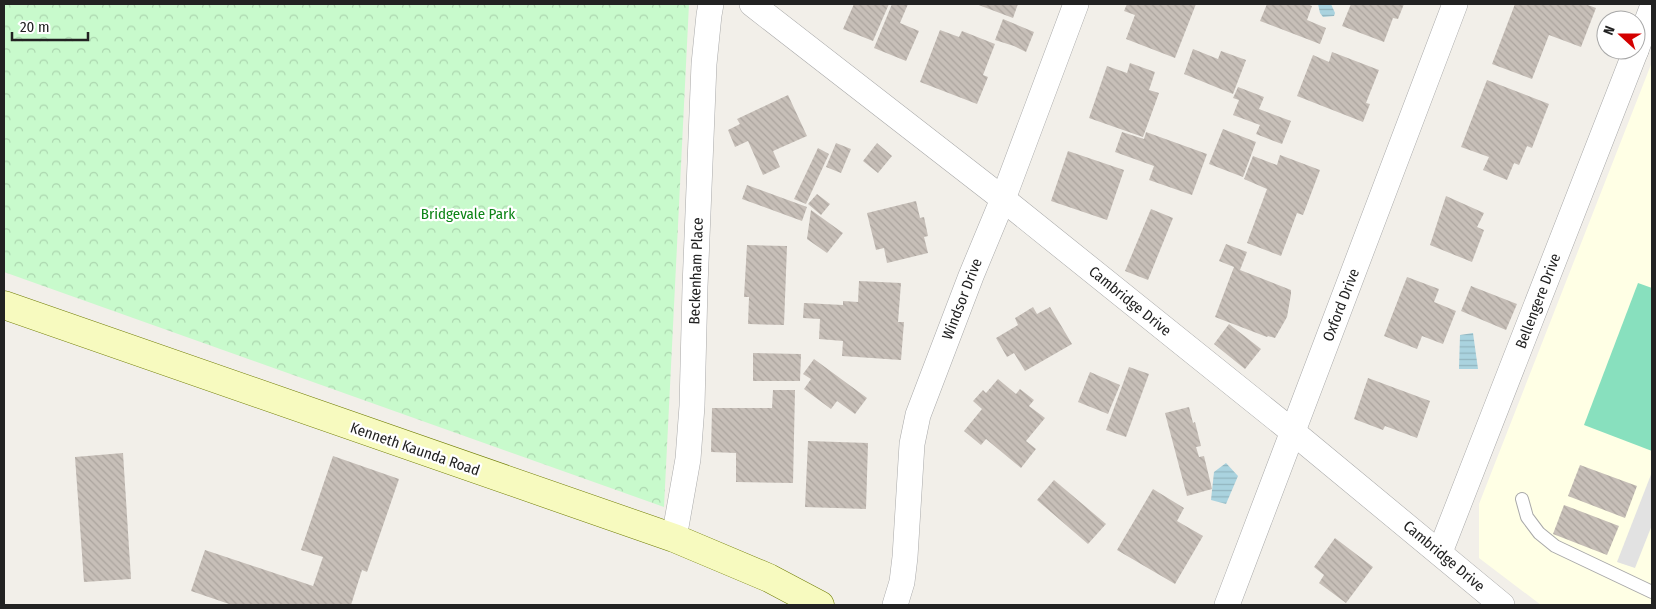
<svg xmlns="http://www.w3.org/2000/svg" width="1656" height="609" font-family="'Fira Sans Condensed',sans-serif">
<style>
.education{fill:#ffffe5}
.park{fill:url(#park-crowns)}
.pitch{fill:#88e0be}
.parking{fill:#e2e2e2}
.water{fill:url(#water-rules)}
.building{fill:url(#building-back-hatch)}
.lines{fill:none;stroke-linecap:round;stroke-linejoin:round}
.lane-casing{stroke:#a9a9a9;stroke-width:14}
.street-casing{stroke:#a9a9a9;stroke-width:26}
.secondary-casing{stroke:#707d05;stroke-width:29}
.lane{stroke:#fff;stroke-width:12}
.street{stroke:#fff;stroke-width:25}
.secondary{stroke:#f7fabf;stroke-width:28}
.labels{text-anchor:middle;stroke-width:4.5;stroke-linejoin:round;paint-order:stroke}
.park-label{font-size:15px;fill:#0c8416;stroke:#fff}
.street-label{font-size:15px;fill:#222;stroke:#fff}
</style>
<defs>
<pattern id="park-crowns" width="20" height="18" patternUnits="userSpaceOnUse" patternTransform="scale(1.25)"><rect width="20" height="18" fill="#c8facc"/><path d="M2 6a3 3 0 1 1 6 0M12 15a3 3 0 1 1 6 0" fill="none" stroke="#acd6af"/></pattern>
<pattern id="water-rules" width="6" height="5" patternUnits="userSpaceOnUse" patternTransform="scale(1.25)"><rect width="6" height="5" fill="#aad3df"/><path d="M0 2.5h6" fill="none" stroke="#92b5bf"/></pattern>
<pattern id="building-back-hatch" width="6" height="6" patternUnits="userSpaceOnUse" patternTransform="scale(1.25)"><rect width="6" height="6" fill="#c7bfb8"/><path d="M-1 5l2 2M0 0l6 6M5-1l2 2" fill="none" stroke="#aba49e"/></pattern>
</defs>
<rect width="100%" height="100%" fill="#f2efe9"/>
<!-- education -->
<path class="education" d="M1652,62V605H1541L1479,558V504Z"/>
<!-- park -->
<path class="park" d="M4,4H689L664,507L4,272Z"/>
<!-- pitch -->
<path class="pitch" d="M1638,283L1652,288V451L1584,425Z"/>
<!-- parking -->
<path class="parking" d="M1652,472V525L1635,568L1617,562Z"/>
<!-- water -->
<g class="water">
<path d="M1318,4H1331L1335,13L1334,16L1323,17L1320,13Z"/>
<path d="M1473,333L1478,369H1459L1460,335Z"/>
<path d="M1226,463L1238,476L1226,504L1211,500L1214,472Z"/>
</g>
<!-- building -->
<g class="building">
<path d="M854,4H889L873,41L843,29Z"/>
<path d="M892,4H908L900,23L919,31L906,61L874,48Z"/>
<path d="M976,4H1018L1013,18Z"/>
<path d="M1127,4H1196L1175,58L1126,39L1135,15L1124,11Z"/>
<path d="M1267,4H1306L1312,6L1307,20L1326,28L1320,44L1260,21Z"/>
<path d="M1351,4H1404L1398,19L1393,18L1384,42L1342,26Z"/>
<path d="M1515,4H1585L1596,8L1581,47L1549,35L1532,79L1492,64Z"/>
<path d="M1003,19L1034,32L1026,52L1014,46L995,40Z"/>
<path d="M940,30L959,37L962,31L995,44L983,75L988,77L977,104L920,82Z"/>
<path d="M1193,49L1218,59L1221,51L1246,60L1233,94L1184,74Z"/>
<path d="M1332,52L1379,70L1366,103L1370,104L1363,122L1297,96L1313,55L1329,62Z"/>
<path d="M1130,63L1155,72L1149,90L1159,93L1143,137L1089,118L1107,66L1127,73Z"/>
<path d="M1487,80L1549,104L1532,148L1527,146L1519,165L1514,163L1507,180L1483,170L1489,157L1461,147Z"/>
<path d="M1238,87L1264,97L1259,109L1291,121L1282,144L1256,134L1260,125L1233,115L1239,100L1233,98Z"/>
<path d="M788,95L807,136L773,151L780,167L763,175L748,141L735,147L728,130L740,124L737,119Z"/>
<path d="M1223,129L1256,142L1243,177L1209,164Z"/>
<path d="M1122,132L1144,139L1146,132L1207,154L1192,195L1149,180L1154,166L1115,152Z"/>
<path d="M836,143L851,149L841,173L826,167Z"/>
<path d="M877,143L892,156L878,173L863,161Z"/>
<path d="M818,148L829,154L806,204L794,199Z"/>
<path d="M1068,151L1124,170L1107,220L1051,201Z"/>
<path d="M1280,155L1320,170L1303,215L1297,213L1281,256L1247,243L1267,189L1244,179L1253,156L1277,165Z"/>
<path d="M747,185L807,207L802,221L742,199Z"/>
<path d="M817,194L830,204L821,215L808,204Z"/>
<path d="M1446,196L1484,213L1477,227L1484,230L1472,262L1430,245Z"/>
<path d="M916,201L920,218L924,217L928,236L924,237L928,253L887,263L884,248L876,250L867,213Z"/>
<path d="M1151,209L1173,218L1148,280L1125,271Z"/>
<path d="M811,210L843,233L827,253L807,239Z"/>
<path d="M1226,244L1247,252L1240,270L1291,290V294L1287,317L1275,338L1268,336L1267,337L1215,317L1234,267L1219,261Z"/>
<path d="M747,245L787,246L784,325L748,324L749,297H744Z"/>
<path d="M1407,277L1439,289L1434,302L1456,311L1443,344L1422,336L1417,349L1384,336Z"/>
<path d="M859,281L901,283L898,322H904L901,360L842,356L843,341L819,339L820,319L803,318L804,303L843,305V301L858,302Z"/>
<path d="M1471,286L1517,304L1506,330L1461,311Z"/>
<path d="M1033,307L1037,314L1050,307L1072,344L1025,371L1014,353L1007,357L996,338L1018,325L1015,318Z"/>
<path d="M1229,324L1261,349L1245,369L1214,344Z"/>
<path d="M753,353L801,354L800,381H753Z"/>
<path d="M814,359L867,398L855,414L837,401L831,409L804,389L811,379L803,374Z"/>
<path d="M1129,367L1149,374L1126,437L1106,430Z"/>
<path d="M1090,372L1120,385L1108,414L1078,402Z"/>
<path d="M1368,378L1430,401L1417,438L1385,426L1383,430L1354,419Z"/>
<path d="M998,379L1016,394L1020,389L1034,400L1029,406L1045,418L1026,441L1036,449L1021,468L986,439L981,445L964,431L982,409L973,401L983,390L986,393Z"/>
<path d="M773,390H795L793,483L736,482V453L711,452L712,408H772Z"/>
<path d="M1189,407L1193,423L1195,422L1201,446L1196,447L1199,457L1204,456L1212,489L1187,496L1165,413Z"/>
<path d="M808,441L868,443L866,509L805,507Z"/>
<path d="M123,453L131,579L84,582L75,457Z"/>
<path d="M333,456L399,479L367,572L362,570L351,605H232L191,591L205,550L313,586L323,557L301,550Z"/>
<path d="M1580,465L1637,486L1625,518L1568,496Z"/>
<path d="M1054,480L1106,524L1088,544L1037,500Z"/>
<path d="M1153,489L1184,508L1177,521L1203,536L1175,584L1117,550Z"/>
<path d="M1564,505L1619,526L1607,555L1553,534Z"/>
<path d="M1335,538L1373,567L1346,603L1319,583L1324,575L1314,567Z"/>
</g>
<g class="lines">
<defs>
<path id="lane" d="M1522,499L1527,517L1539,533L1555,546L1652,592"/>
<g id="street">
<path d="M752,4L1003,199L1293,432L1502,605"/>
<path d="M1636,50L1652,8"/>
<path d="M674,538L688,459L692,406L695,287L704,64L709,15L711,4"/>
<path d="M1440,552L1636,50"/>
<path d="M895,605L902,582L905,557L912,444L918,415L971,276L1003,199L1076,4"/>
<path d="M1227,605L1455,4"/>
</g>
<path id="secondary" d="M4,305L674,538L769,578L820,605"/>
</defs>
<!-- lane casing -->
<use href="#lane" class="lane-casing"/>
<!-- street casing -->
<use href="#street" class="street-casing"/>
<!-- secondary casing -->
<use href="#secondary" class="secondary-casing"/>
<!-- lane -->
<use href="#lane" class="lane"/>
<!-- street -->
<use href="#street" class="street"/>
<!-- secondary -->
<use href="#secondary" class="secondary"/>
</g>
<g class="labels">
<!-- park labels -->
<g class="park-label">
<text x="468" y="219">Bridgevale Park</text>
</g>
<!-- street labels -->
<g class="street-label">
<text transform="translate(696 271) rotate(-88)" y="5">Beckenham Place</text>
<text transform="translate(962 299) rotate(-69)" y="5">Windsor Drive</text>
<text transform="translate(1130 301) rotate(39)" y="5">Cambridge Drive</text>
<text transform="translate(1538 301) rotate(-69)" y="5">Bellengere Drive</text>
<text transform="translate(1341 305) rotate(-69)" y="5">Oxford Drive</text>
<text transform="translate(415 449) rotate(19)" y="5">Kenneth Kaunda Road</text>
<text transform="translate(1444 556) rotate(40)" y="5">Cambridge Drive</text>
</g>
</g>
<!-- border -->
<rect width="1656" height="609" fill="none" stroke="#222222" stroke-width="10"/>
<!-- north arrow -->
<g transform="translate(1621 35) rotate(291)"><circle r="24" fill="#ffffff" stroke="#a7a7a7"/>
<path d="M0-4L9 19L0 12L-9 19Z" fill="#d40000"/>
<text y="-8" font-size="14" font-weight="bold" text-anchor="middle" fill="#222222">N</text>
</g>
<!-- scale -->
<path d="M12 32v8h76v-8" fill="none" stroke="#222222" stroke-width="2.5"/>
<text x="20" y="32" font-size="15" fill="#222222" stroke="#ffffff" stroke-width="4" paint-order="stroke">20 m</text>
</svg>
